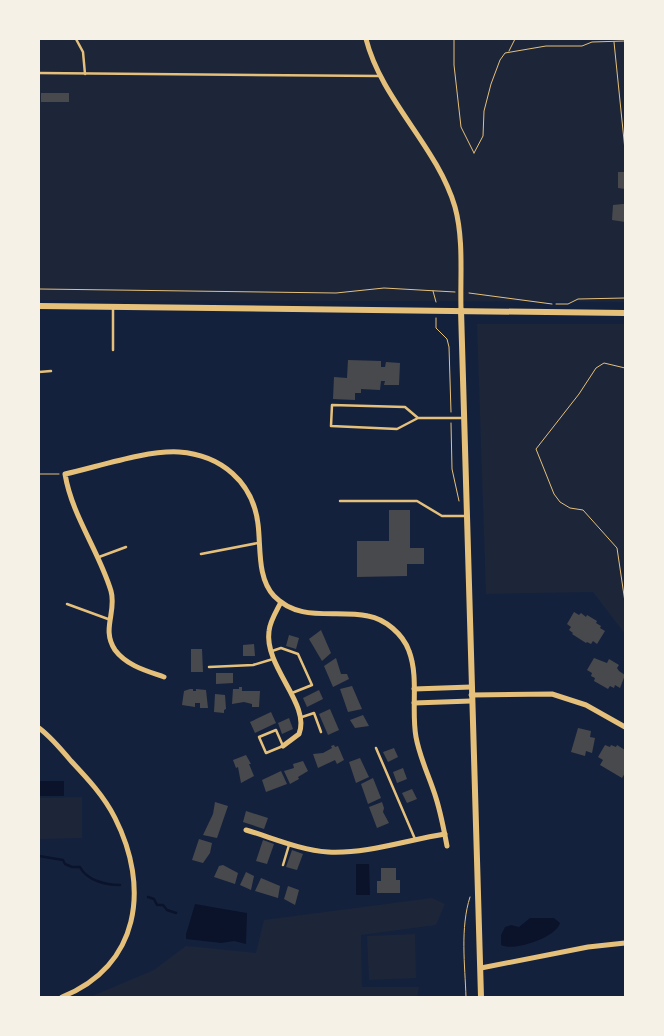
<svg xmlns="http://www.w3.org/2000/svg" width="664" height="1036" font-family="Karla,sans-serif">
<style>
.green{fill:#1d2539}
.water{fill:#0b132b}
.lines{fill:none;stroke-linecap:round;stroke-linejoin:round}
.stream{stroke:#0b132b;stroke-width:2.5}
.building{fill:#48494c}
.path{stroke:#e5c07b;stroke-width:1}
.service{stroke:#e5c07b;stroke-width:2.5}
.minor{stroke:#e5c07b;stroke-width:5}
.tertiary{stroke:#e5c07b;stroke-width:6}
</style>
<rect width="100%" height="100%" fill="#14213d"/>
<!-- green -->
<g class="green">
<path d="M39,39H625V302L39,300Z"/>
<path d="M477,324H625V634L593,592L486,594Z"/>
<path d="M82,797V838L39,839V798Z"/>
<path d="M432,898L445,904L436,925L361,935L362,987H419L417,997H90L154,970L186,946L256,953L264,920Z"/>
<path d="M415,934L416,978L369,980L367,936Z"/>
</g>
<!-- water -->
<g class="water">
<rect x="39" y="781" width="25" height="15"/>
<path d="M356,864H369L370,895H356Z"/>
<path d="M195,904L247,913L246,944L234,941L221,943L186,939V934Z"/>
<path d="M530,918H554L560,923C557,937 514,952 501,945V935L505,927L511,925L519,927Z"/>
</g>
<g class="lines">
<!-- stream -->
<g class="stream">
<path d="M39,856L63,860L65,864L72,867H80C87,881 107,885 120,885"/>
<path d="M148,897L154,899L157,905H163L167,910L176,913"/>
</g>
</g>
<!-- building -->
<g class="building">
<rect x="41" y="93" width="28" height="9"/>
<path d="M618,172H625V189L618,188Z"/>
<path d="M623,204H625V222L612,220L613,205Z"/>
<path d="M348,360L381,361V367H385L386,362L400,363L399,385H384L385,381H381L380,390L361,389V393H355V400L333,399L334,377L347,378Z"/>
<path d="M389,510H410V548H424V564H407V576L357,577V541H389Z"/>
<path d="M574,612L579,615L581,613L586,617L587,615L597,621L596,623L601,626L600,628L605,631L597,644L593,641L591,644L587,642L586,643L572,634L573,633L569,630L571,627L567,624Z"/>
<path d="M321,630L331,653L322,661L309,639Z"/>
<path d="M289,635L299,638L296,649L286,646Z"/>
<path d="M254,644L255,656H243V645Z"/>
<path d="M191,649H202L203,672H191Z"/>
<path d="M336,658L341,674H347L349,679L333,687L324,666Z"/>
<path d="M594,658L607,663L609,659L619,665L617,668L619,671L625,675L620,688L615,685L614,688L610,686L608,689L594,681L595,678L591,676L592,673L587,670Z"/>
<path d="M216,673H233V683L216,684Z"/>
<path d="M352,686L362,709L348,712L340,689Z"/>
<path d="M239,687H242V691H260L259,707H252V704L244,702L232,704L233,689H239Z"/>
<path d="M190,689H193V691H196V689L206,690L208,708H200V703H195V707L182,705L184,691Z"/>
<path d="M319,690L323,699L307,707L303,698Z"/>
<path d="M215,694L225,695L226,709L224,710V713L214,712Z"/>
<path d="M330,709L339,730L328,735L319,714Z"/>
<path d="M271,712L276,723L255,733L250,722Z"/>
<path d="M363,715L369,726L355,728L350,720Z"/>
<path d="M289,718L293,729L282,734L278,723Z"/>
<path d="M578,728L591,731L590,737L595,738L592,753L586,751L585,756L571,752Z"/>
<path d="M334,745L335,747L338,746L344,760L337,764L335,760L318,768L313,754L323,753L332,748L331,746Z"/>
<path d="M605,745L610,747L611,745L616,747L617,745L625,750V773L622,778L600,765L603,760L598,757Z"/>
<path d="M394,748L398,757L388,762L383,752Z"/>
<path d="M246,755L251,764H249L254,776L241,783L238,767L236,768L233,760Z"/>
<path d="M360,758L369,777L356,783L349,762Z"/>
<path d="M303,761L308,771L298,777L299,779L290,784L284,771L294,768L293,764Z"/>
<path d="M403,768L407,779L397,783L393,772Z"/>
<path d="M281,771L287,784L266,792L262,780Z"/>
<path d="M373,778L381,798L368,804L361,784Z"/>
<path d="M412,789L417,799L407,803L402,793Z"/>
<path d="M215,802L228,806L217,838L203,835L213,814Z"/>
<path d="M382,802L384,808L383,812L389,823L377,828L369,807Z"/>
<path d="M246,811L268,818L264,829L243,822Z"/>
<path d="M199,839L212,843L210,853L203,863L192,860Z"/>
<path d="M263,840L274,844L267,864L256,861Z"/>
<path d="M292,850L303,854L297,870L286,867Z"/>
<path d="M223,865L238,873L235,884L214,877L219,866Z"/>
<path d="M381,868H396V880H400V893H377V881H381Z"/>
<path d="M246,872L254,876L251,890L240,885Z"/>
<path d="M261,878L280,886L278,898L255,891Z"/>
<path d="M288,886L299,890L295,905L284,899Z"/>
</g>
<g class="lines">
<!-- path -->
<g class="path">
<path d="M454,39V65L461,127L474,153"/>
<path d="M614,42L625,150"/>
<path d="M509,51L515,39"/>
<path d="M474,153L483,136L484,111L491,84L500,60L505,53L546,46H582L592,42L625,41"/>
<path d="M39,289L336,293L384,288L455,292"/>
<path d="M433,291L436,302"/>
<path d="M469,293L552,304"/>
<path d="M556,304H568L578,299L625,298"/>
<path d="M436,318V328L447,339L449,347L451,412"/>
<path d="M625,368L604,363L596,368L579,394L536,449L554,494L560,502L570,508L583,510L617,548L625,602"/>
<path d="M451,423L452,469L459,501"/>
<path d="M39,474H59"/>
<path d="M466,997C465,965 460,928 470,897"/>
</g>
<!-- service -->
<g class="service">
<path d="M76,39L83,52L85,74"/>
<path d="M39,73L380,76"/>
<path d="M113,308V350"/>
<path d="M39,372L51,371"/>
<path d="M418,418L397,429L331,426L332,405L405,407L418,418H463"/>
<path d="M340,501H417L442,516H465"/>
<path d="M201,554L258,543"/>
<path d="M99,557L126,547"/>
<path d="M67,604L108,619"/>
<path d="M272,651L281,648L298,654L312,685L292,693"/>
<path d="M209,667L253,665L273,659"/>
<path d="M302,717L314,713L321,732"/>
<path d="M276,730L283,746L266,753L259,737Z"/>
<path d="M376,748L415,839"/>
<path d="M283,865L289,845"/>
</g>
<!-- minor -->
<g class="minor">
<path d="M366,39C382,101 437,146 455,207C464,240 460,277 461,310"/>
<path d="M281,602C276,612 270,621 269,631C264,667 311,704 299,734L283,746"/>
<path d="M164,677C147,671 127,666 115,650C101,629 117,612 111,591C99,551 72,516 65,474C97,467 147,450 179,452C221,455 253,482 258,524C261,547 257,578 274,596C300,623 336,609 368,616C385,619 403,634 409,651C419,677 411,710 416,737C420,759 430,778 436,798C441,814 444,830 447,846"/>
<path d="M414,689L471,687"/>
<path d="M471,695L552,694L586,705L625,727"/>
<path d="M414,703L471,701"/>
<path d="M39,728C51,737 61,749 71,761C87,778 104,796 115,818C150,887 140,966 62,997"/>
<path d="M246,830C273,838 300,850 328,852C367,854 407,840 445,834"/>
<path d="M481,968L588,947L625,943"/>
</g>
<!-- tertiary -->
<g class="tertiary">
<path d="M39,306L625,313"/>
<path d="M461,310L481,997"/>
</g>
</g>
<!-- border -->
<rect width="664" height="1036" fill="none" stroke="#f6f1e7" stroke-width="80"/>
</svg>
